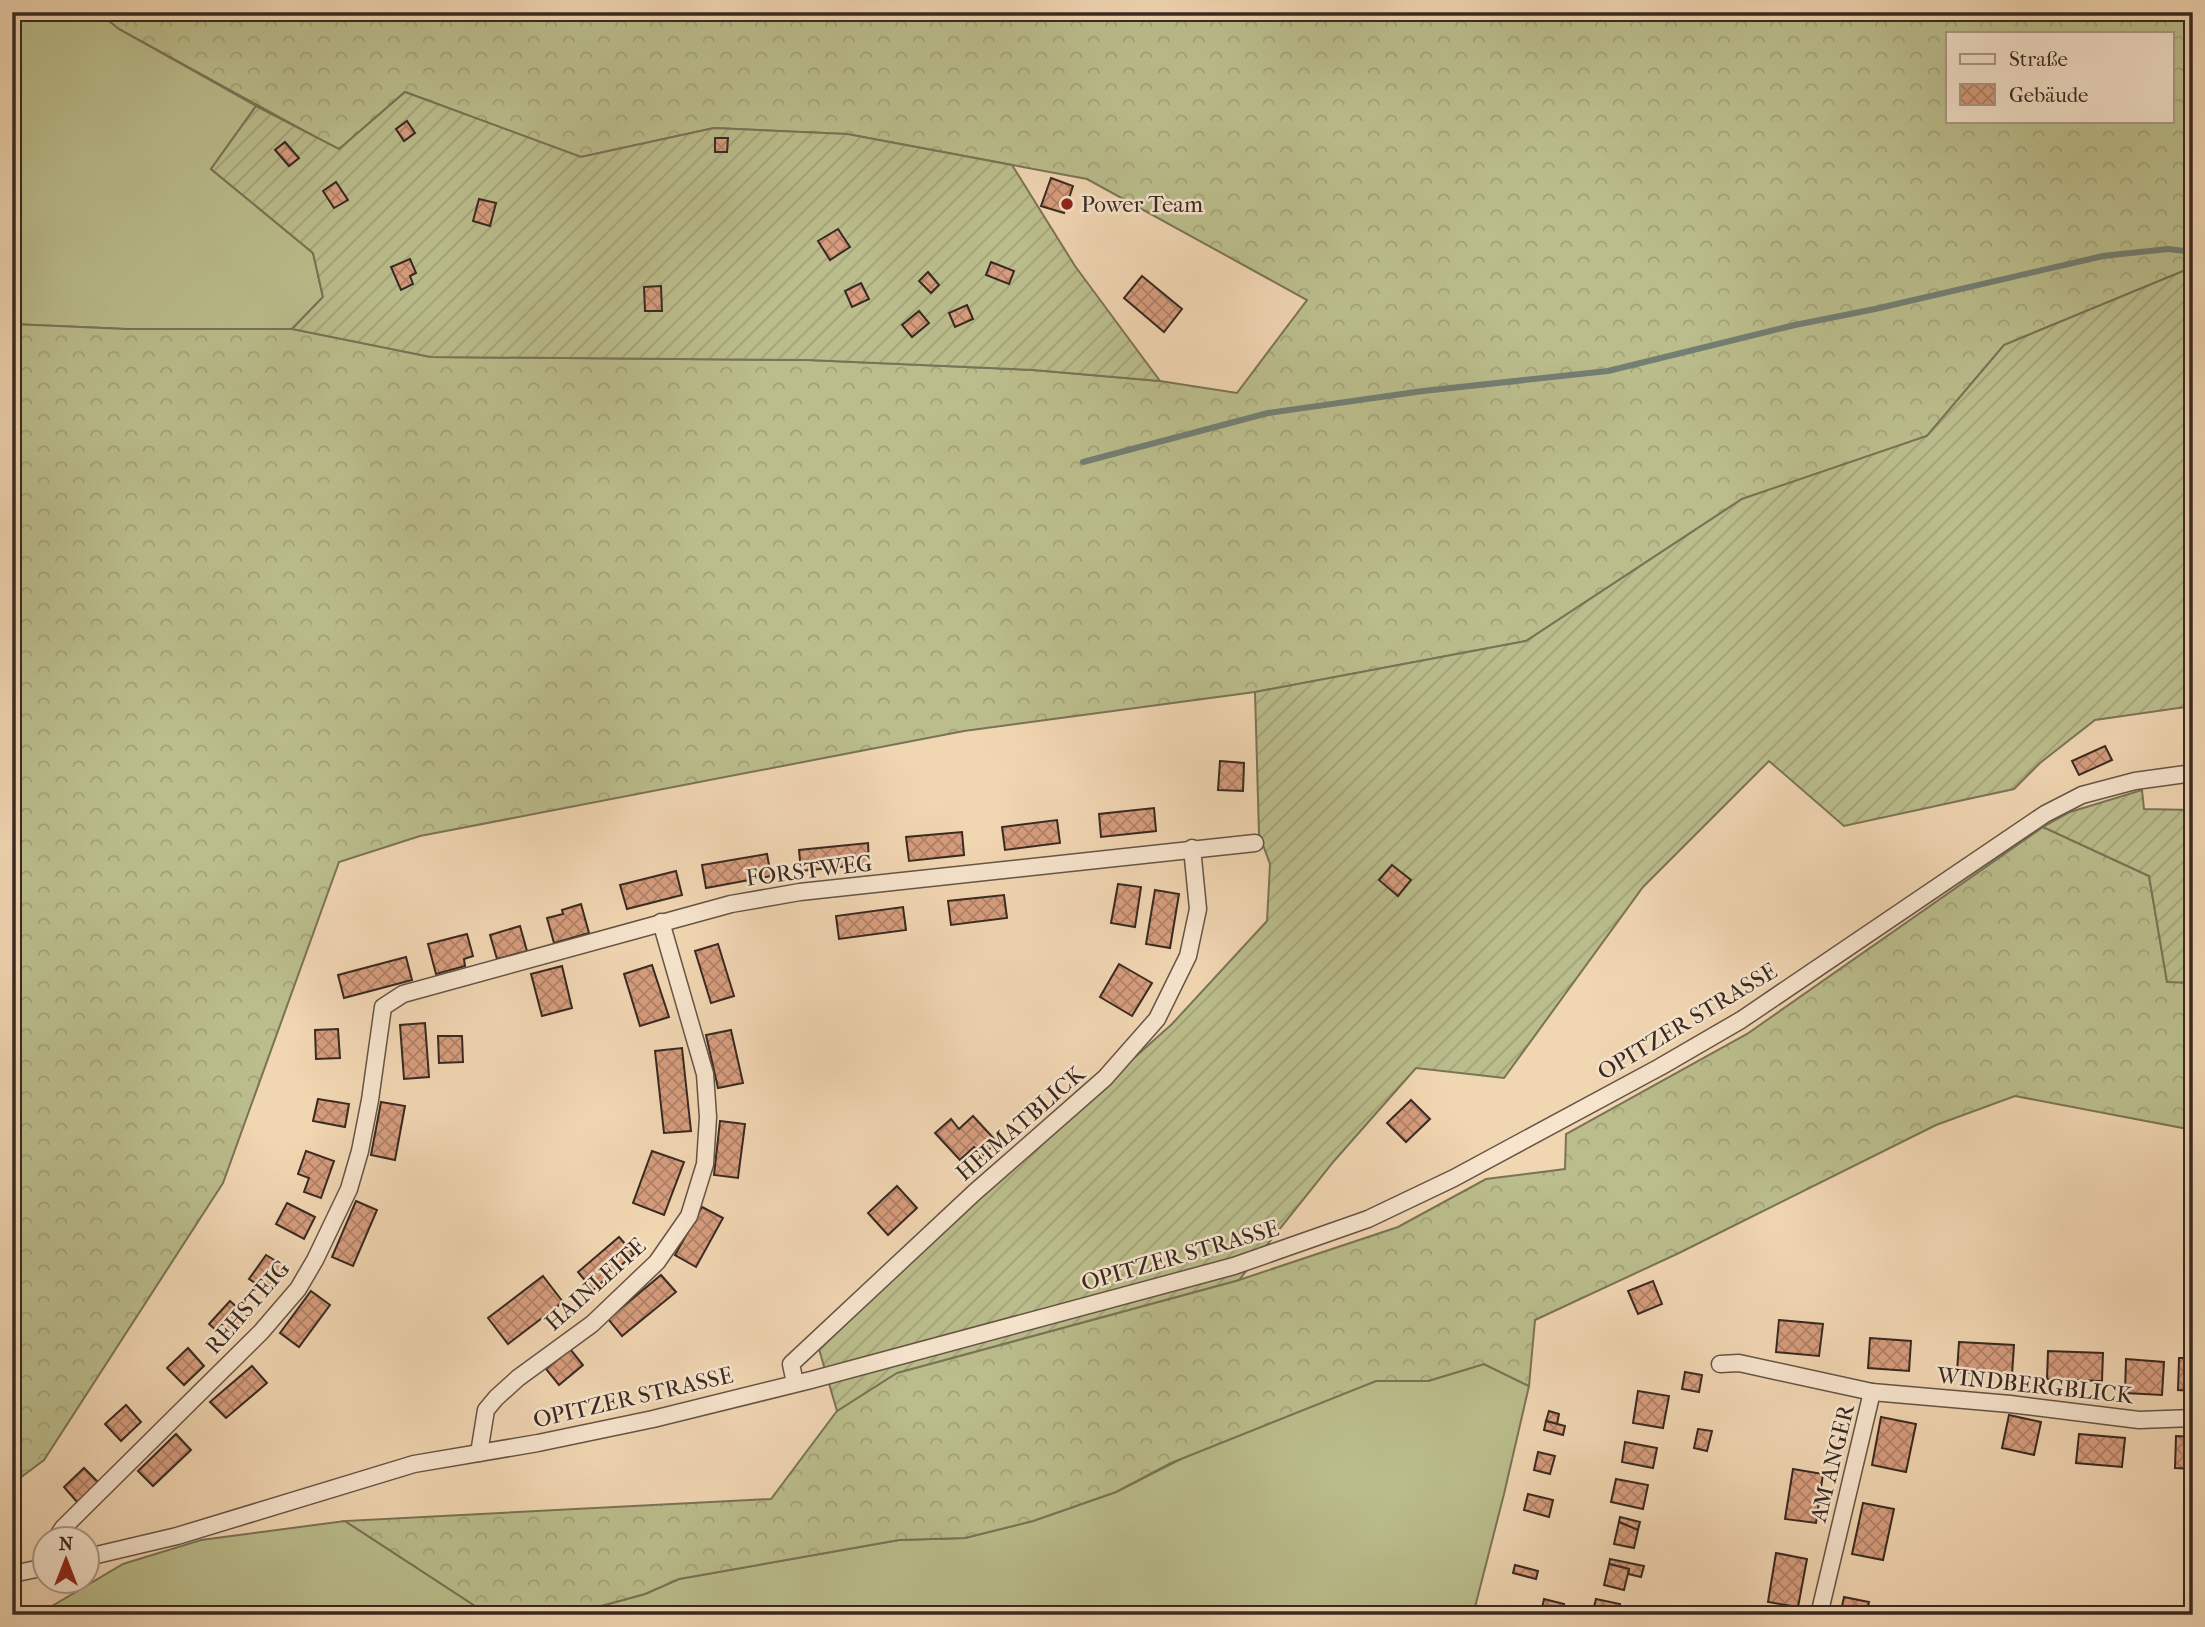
<svg xmlns="http://www.w3.org/2000/svg" width="2205" height="1627" font-family="'IM FELL French Canon',serif">
<style>
.grass{fill:#bbbd8c;stroke:#7a7356;stroke-width:2}
.forest{fill:url(#forest-crowns);stroke:#7a7356;stroke-width:2;fill-rule:evenodd}
.garden{fill:url(#garden-furrows);stroke:#7a7356;stroke-width:2}
.lines{fill:none;stroke-linecap:round;stroke-linejoin:round}
.stream{stroke:#737f73;stroke-width:6}
.building{fill:url(#building-cross-hatch);stroke:#382921;stroke-width:2}
.street-casing{stroke:#665445;stroke-width:19}
.street{stroke:#f6e4cd;stroke-width:16}
.poi-dot{fill:#8f2418;stroke:#f6e4cd;stroke-width:2.5}
.labels{text-anchor:middle;stroke-width:5;stroke-linejoin:round;paint-order:stroke}
.poi-label{font-size:23px;fill:#382921;stroke:#f6e4cd;text-anchor:start}
.street-label{font-size:23px;fill:#382921;stroke:#f6e4cd}
</style>
<defs>
<pattern id="forest-crowns" width="20" height="18" patternUnits="userSpaceOnUse" patternTransform="scale(1.75)"><rect width="20" height="18" fill="#bbbd8c"/><path d="M2 6a3 3 0 1 1 6 0M12 15a3 3 0 1 1 6 0" fill="none" stroke="#a2a278"/></pattern>
<pattern id="garden-furrows" width="10" height="10" patternUnits="userSpaceOnUse" patternTransform="scale(1.75)"><rect width="10" height="10" fill="#bbbd8c"/><path d="M-1 1l2-2M0 10L10 0M9 11l2-2" fill="none" stroke="#a2a278"/></pattern>
<pattern id="building-cross-hatch" width="8" height="8" patternUnits="userSpaceOnUse" patternTransform="scale(1.75)"><rect width="8" height="8" fill="#d79d7e"/><path d="M0 0l8 8M0 8l8-8" fill="none" stroke="#af8067"/></pattern>
</defs>
<rect width="100%" height="100%" fill="#f1d6b2"/>
<filter id="stains"><feTurbulence type="fractalNoise" baseFrequency=".00286" numOctaves="4"/><feColorMatrix values="0 0 0 0 .2 0 0 0 0 .09 0 0 0 0 .02 0 0 0 .5 -.17"/></filter>
<radialGradient id="worn" r=".72"><stop offset=".6" stop-color="#630" stop-opacity="0"/><stop offset="1" stop-color="#630" stop-opacity=".3"/></radialGradient>
<!-- grass -->
<g class="grass">
<path d="M12,12H98L119,29L256,106L211,169L313,253L323,297L292,329H126L12,324Z"/>
<path d="M1484,1364L1529,1386L1504,1494L1473,1615H568L645,1594L679,1579L899,1540L965,1538L1033,1521L1116,1492L1232,1433L1376,1381H1428Z"/>
<path d="M345,1521L489,1615H37L123,1564L201,1540Z"/>
</g>
<!-- forest -->
<g class="forest">
<path d="M98,12H2193V267L2004,345L1927,436L1742,499L1526,641L1255,692L964,731L420,836L339,862L223,1183L44,1460L12,1484V324L126,329H292L431,357L808,360L1033,370L1160,381L1237,393L1307,300L1087,179L847,134L714,128L581,157L405,92L339,150L119,29ZM1948,33H2172V121H1948Z"/>
<path d="M2043,827L2149,876L2167,981L2193,983V1130L2015,1096L1936,1125L1679,1253L1535,1320L1529,1386L1484,1364L1428,1381H1376L1171,1463L1116,1492L1033,1521L965,1538L899,1540L679,1579L645,1594L568,1615H489L345,1521L771,1499L837,1411L896,1373L1239,1280L1398,1227L1486,1179L1565,1169L1566,1134L1747,1034Z"/>
</g>
<!-- garden -->
<g class="garden">
<path d="M405,92L581,157L714,128L847,134L1012,165L1075,266L1160,381L1033,370L808,360L431,357L292,329L323,297L313,253L211,169L256,106L339,149Z"/>
<path d="M2193,267V706L2095,720L2040,763L2014,789L1844,826L1769,761L1643,887L1504,1078L1416,1068L1334,1161L1239,1280L897,1373L837,1411L819,1349L975,1200L1172,1024L1267,921L1270,864L1259,834L1255,692L1526,641L1742,499L1927,436L2004,345Z"/>
<path d="M2142,790L2144,809L2193,810V983L2167,982L2149,876L2043,827L2070,812Z"/>
</g>
<g class="lines">
<!-- stream -->
<path class="stream" d="M1083,462L1268,413L1423,391L1608,371L1795,325L1875,309L2103,256L2168,249L2193,252"/>
</g>
<!-- building -->
<g class="building">
<path d="M407,121L415,133L404,141L396,129Z"/>
<path d="M715,138H728L727,152H715Z"/>
<path d="M285,142L299,158L289,166L275,150Z"/>
<path d="M1051,178L1073,186L1064,213L1041,206Z"/>
<path d="M336,182L348,200L334,208L323,191Z"/>
<path d="M479,199L496,203L490,226L473,221Z"/>
<path d="M838,229L850,247L830,260L818,241Z"/>
<path d="M410,259L416,273L410,276L413,284L401,290L391,267Z"/>
<path d="M991,262L1014,271L1009,284L986,275Z"/>
<path d="M928,272L939,285L931,293L919,281Z"/>
<path d="M1142,276L1182,309L1164,332L1124,298Z"/>
<path d="M861,283L869,299L852,307L845,291Z"/>
<path d="M661,286L662,311H645L644,287Z"/>
<path d="M967,305L973,319L955,327L949,313Z"/>
<path d="M919,311L929,323L912,337L902,325Z"/>
<path d="M2105,746L2112,760L2079,775L2072,761Z"/>
<path d="M1220,761L1244,763L1243,791L1218,790Z"/>
<path d="M1154,808L1156,831L1101,837L1099,814Z"/>
<path d="M1057,820L1060,843L1005,850L1002,827Z"/>
<path d="M962,832L964,855L909,861L906,837Z"/>
<path d="M868,843L869,864L801,871L799,850Z"/>
<path d="M767,854L771,876L706,888L702,865Z"/>
<path d="M1392,865L1411,880L1398,896L1379,880Z"/>
<path d="M676,871L682,895L627,909L620,885Z"/>
<path d="M1118,884L1141,887L1135,927L1111,923Z"/>
<path d="M1155,890L1179,894L1170,948L1146,944Z"/>
<path d="M1004,895L1007,918L951,925L948,901Z"/>
<path d="M581,904L589,933L554,943L547,918L563,914L562,910Z"/>
<path d="M903,907L906,930L839,939L836,916Z"/>
<path d="M520,926L527,951L497,959L490,935Z"/>
<path d="M467,934L473,956L464,959L465,966L436,974L428,944Z"/>
<path d="M718,944L734,996L711,1003L695,951Z"/>
<path d="M406,957L412,980L344,998L338,975Z"/>
<path d="M1119,964L1152,983L1132,1016L1100,997Z"/>
<path d="M652,965L669,1017L640,1026L624,974Z"/>
<path d="M562,966L572,1008L542,1016L531,974Z"/>
<path d="M425,1023L429,1077L404,1079L400,1025Z"/>
<path d="M338,1029L340,1058L316,1059L315,1030Z"/>
<path d="M731,1030L743,1083L718,1088L706,1035Z"/>
<path d="M438,1036H462L463,1062L439,1063Z"/>
<path d="M682,1048L691,1131L664,1133L655,1051Z"/>
<path d="M318,1099L349,1104L345,1127L313,1121Z"/>
<path d="M1411,1100L1430,1119L1406,1142L1387,1123Z"/>
<path d="M381,1102L405,1106L395,1160L371,1155Z"/>
<path d="M973,1116L997,1142L982,1156L974,1147L960,1160L935,1133L951,1119L959,1129Z"/>
<path d="M720,1121L745,1124L738,1178L714,1175Z"/>
<path d="M306,1151L334,1161L321,1198L304,1192L309,1178L298,1174Z"/>
<path d="M652,1151L684,1162L664,1215L633,1203Z"/>
<path d="M897,1186L917,1208L888,1235L868,1213Z"/>
<path d="M356,1201L377,1210L353,1266L332,1257Z"/>
<path d="M287,1203L315,1217L304,1239L276,1224Z"/>
<path d="M702,1207L723,1218L696,1267L675,1255Z"/>
<path d="M619,1237L634,1254L593,1290L578,1272Z"/>
<path d="M266,1255L286,1267L269,1292L249,1279Z"/>
<path d="M661,1275L676,1292L622,1336L608,1319Z"/>
<path d="M543,1276L563,1302L508,1344L488,1318Z"/>
<path d="M1653,1281L1662,1304L1638,1314L1628,1291Z"/>
<path d="M311,1291L330,1305L299,1347L280,1333Z"/>
<path d="M230,1301L249,1318L228,1341L209,1324Z"/>
<path d="M1779,1320L1823,1324L1819,1356L1776,1352Z"/>
<path d="M1870,1338L1911,1341L1909,1371L1868,1368Z"/>
<path d="M1959,1342L2014,1345L2012,1375L1957,1372Z"/>
<path d="M188,1348L204,1366L184,1385L167,1368Z"/>
<path d="M570,1349L583,1365L559,1385L546,1369Z"/>
<path d="M2048,1351L2103,1353L2102,1381L2047,1379Z"/>
<path d="M2179,1358H2193V1391L2178,1390Z"/>
<path d="M2126,1359L2164,1362L2162,1395L2125,1393Z"/>
<path d="M252,1366L267,1383L226,1418L210,1402Z"/>
<path d="M1685,1372L1702,1375L1699,1392L1682,1389Z"/>
<path d="M1638,1391L1669,1396L1663,1428L1633,1423Z"/>
<path d="M126,1405L141,1422L121,1441L105,1424Z"/>
<path d="M1549,1411L1559,1414L1557,1424L1546,1421Z"/>
<path d="M2009,1415L2041,1422L2034,1455L2002,1448Z"/>
<path d="M1881,1417L1916,1424L1906,1472L1872,1465Z"/>
<path d="M1546,1421L1565,1426L1563,1435L1544,1430Z"/>
<path d="M1698,1429L1712,1431L1707,1451L1694,1448Z"/>
<path d="M176,1434L191,1450L153,1486L138,1471Z"/>
<path d="M2079,1434L2125,1438L2122,1467L2076,1463Z"/>
<path d="M2176,1436L2193,1437V1469L2175,1468Z"/>
<path d="M1625,1442L1657,1448L1653,1468L1622,1462Z"/>
<path d="M1538,1452L1555,1456L1550,1474L1534,1470Z"/>
<path d="M84,1468L99,1483L78,1503L64,1487Z"/>
<path d="M1793,1469L1823,1474L1816,1523L1785,1519Z"/>
<path d="M1616,1479L1648,1485L1643,1509L1611,1502Z"/>
<path d="M1528,1494L1553,1500L1549,1517L1524,1510Z"/>
<path d="M1863,1503L1894,1509L1883,1560L1852,1554Z"/>
<path d="M1620,1517L1640,1522L1638,1530L1619,1522Z"/>
<path d="M1619,1522L1638,1530L1634,1548L1614,1544Z"/>
<path d="M1776,1553L1807,1559L1798,1607L1768,1602Z"/>
<path d="M1610,1559L1644,1566L1641,1577L1628,1574L1629,1569L1609,1564Z"/>
<path d="M1609,1564L1629,1569L1624,1590L1604,1585Z"/>
<path d="M1515,1565L1538,1571L1536,1579L1513,1573Z"/>
<path d="M1844,1597L1869,1602L1866,1615H1840Z"/>
<path d="M1544,1599L1564,1604L1562,1614L1542,1608Z"/>
<path d="M1596,1599L1620,1604L1619,1612L1594,1607Z"/>
<path d="M1601,1608L1619,1612L1618,1615H1600Z"/>
</g>
<g class="lines">
<defs>
<g id="street">
<path d="M1720,1364L1739,1363L1872,1392L2010,1404L2139,1420L2193,1418"/>
<path d="M795,1383L791,1364L975,1192L1105,1078L1157,1019L1188,956L1198,909L1192,848"/>
<path d="M479,1453L486,1410L496,1398L518,1378L592,1324L657,1262L689,1216L705,1164L708,1117L705,1074L661,922"/>
<path d="M55,1540L63,1528L261,1332L298,1289L315,1260L349,1189L360,1151L370,1100L383,1007L403,994L731,904L800,892L1255,843"/>
<path d="M88,1557L177,1536L414,1464L538,1443L653,1419L811,1380L1234,1266L1368,1219L1454,1178L1660,1067L1741,1020L2045,814L2082,795L2135,781L2193,773"/>
<path d="M12,1574L46,1567"/>
<path d="M1819,1615L1872,1392"/>
</g>
</defs>
<!-- street casing -->
<use href="#street" class="street-casing"/>
<!-- street -->
<use href="#street" class="street"/>
</g>
<!-- markers -->
<circle class="poi-dot" cx="1067" cy="204" r="7"/>
<g class="labels">
<!-- poi labels -->
<g class="poi-label">
<text x="1081" y="212">Power Team</text>
</g>
<!-- street labels -->
<g class="street-label">
<text transform="translate(809 870) rotate(-7)" y="8">FORSTWEG</text>
<text transform="translate(1687 1021) rotate(-31)" y="8">OPITZER STRASSE</text>
<text transform="translate(1020 1123) rotate(-41)" y="8">HEIMATBLICK</text>
<text transform="translate(1180 1255) rotate(-16)" y="8">OPITZER STRASSE</text>
<text transform="translate(595 1284) rotate(-42)" y="8">HAINLEITE</text>
<text transform="translate(247 1307) rotate(-49)" y="8">REHSTEIG</text>
<text transform="translate(2035 1385) rotate(6)" y="8">WINDBERGBLICK</text>
<text transform="translate(633 1397) rotate(-13)" y="8">OPITZER STRASSE</text>
<text transform="translate(1832 1463) rotate(-76)" y="8">AM ANGER</text>
</g>
</g>
<!-- margin -->
<rect width="2205" height="1627" fill="none" stroke="#f1d6b2" stroke-width="42"/>
<rect x="14" y="14" width="2177" height="1599" fill="none" stroke="#382921" stroke-width="3.5"/>
<rect x="21" y="21" width="2163" height="1585" fill="none" stroke="#382921" stroke-width="2"/>
<!-- legend -->
<rect x="1946" y="32" width="228" height="91" fill="#f6e4cd" stroke="#aa9988" stroke-width="2"/>
<rect x="1960" y="54" width="35" height="10" fill="#f6e4cd" stroke="#aa9988" stroke-width="2"/>
<text x="2009" y="66" font-size="21" fill="#382921">Straße</text>
<rect x="1960" y="84" width="35" height="21" fill="url(#building-cross-hatch)" stroke="#aa9988" stroke-width="2"/>
<text x="2009" y="102" font-size="21" fill="#382921">Gebäude</text>
<!-- north arrow -->
<g transform="translate(66 1560)"><circle r="33" fill="#f6e4cd" stroke="#aa9988" stroke-width="2"/>
<path d="M0-5L12 26L0 18L-12 26Z" fill="#8f2418"/>
<text y="-10" font-size="19" font-weight="bold" text-anchor="middle" fill="#382921">N</text>
</g>
<rect width="100%" height="100%" filter="url(#stains)"/>
<rect width="100%" height="100%" fill="url(#worn)"/>
</svg>
